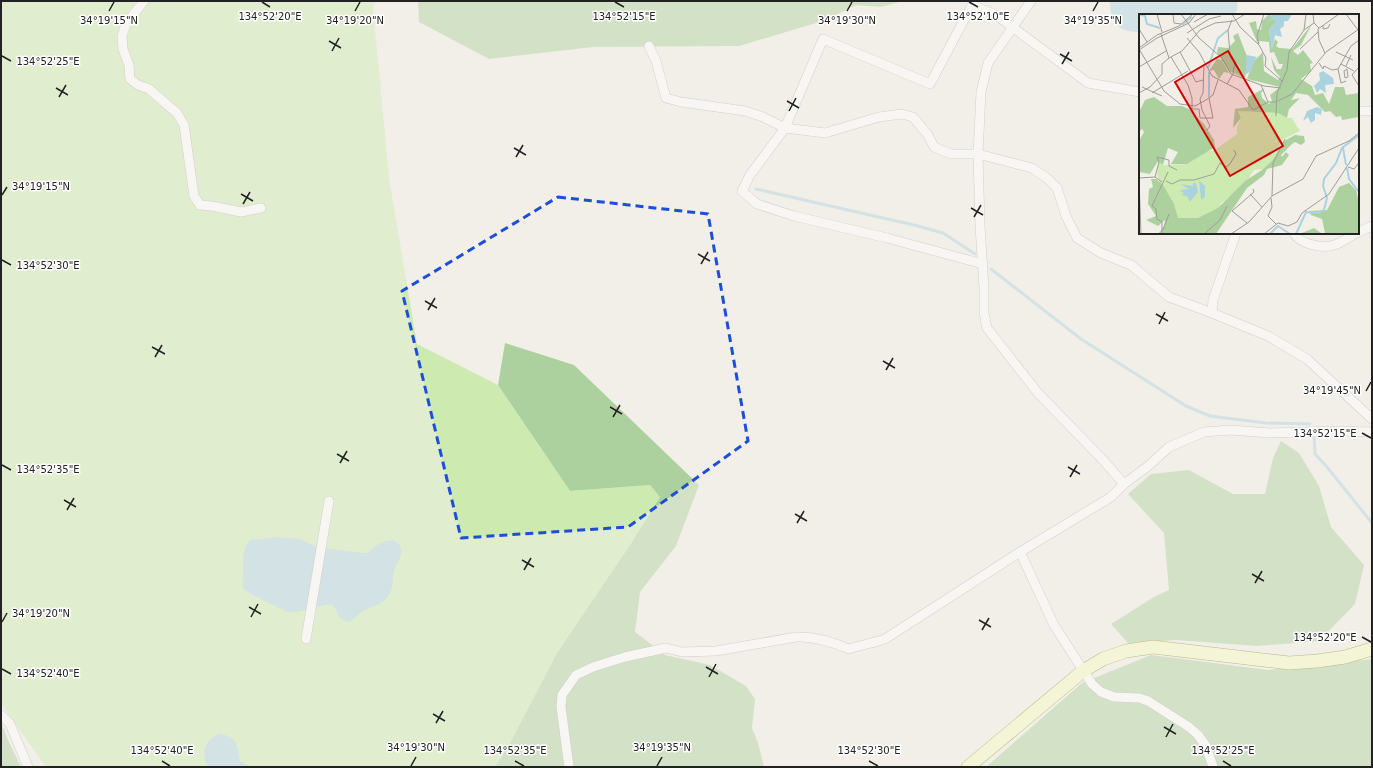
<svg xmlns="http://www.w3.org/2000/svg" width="1373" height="768" font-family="'DejaVu Sans',sans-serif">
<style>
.grass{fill:#cdebb0}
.forest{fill:#add19e}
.water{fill:#aad3df}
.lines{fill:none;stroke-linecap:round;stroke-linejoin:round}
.stream{stroke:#aad3df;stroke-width:3}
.street-casing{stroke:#a9a9a9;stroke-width:10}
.secondary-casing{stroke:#707d05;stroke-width:14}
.street{stroke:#fff;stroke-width:9}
.secondary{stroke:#f7fabf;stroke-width:13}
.marked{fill:none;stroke:#1d4ed8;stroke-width:3;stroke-dasharray:8 5;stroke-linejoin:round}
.ticks{fill:none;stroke:#222;stroke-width:1.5}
.inset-river{fill:none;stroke:#aad3df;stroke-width:2}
.inset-road{fill:none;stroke:#9f9d99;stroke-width:1}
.view{fill:#d40000;fill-opacity:0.15;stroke:#d40000;stroke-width:2}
.inset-edge{fill:none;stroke:#222;stroke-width:2}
.ticks-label{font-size:10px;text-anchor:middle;fill:#222;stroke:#fff;stroke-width:3;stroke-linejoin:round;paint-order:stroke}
</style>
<rect width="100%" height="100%" fill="#f2efe9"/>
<!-- grass -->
<path class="grass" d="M1,1H376L373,7L389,178L417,344L498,385L570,491L650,485L660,497L632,542L557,653L510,743L495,767H46L1,704Z"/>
<!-- forest -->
<g class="forest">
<path d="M418,1H903L881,7L856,5L826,20L739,46L593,47L489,59L419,22Z"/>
<path d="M505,343L574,365L699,485L676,546L640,592L635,632L665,655L710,665L746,686L755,699L752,728L758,743L764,767H495L510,743L557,653L632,542L660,497L650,485L570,491L498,385Z"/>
<path d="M1281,441L1299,453L1319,486L1331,527L1364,565L1355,604L1319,641L1258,646L1176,640L1128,643L1111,624L1154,597L1169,590L1164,533L1128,494L1151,474L1189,470L1233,494H1265L1273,458Z"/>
<path d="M1151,655L1268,670L1372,659V767H986L1082,683Z"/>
<path d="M1,722L8,740L21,767H1Z"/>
</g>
<!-- water -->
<g class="water">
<path d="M1110,1H1238L1237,9L1235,15H1140V32C1118,32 1110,23 1110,1Z"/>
<path d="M278,537L300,539L316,547L362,553H368C375,544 396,532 401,549C402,556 398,561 395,567C391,576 396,585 388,596C382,606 373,605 365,610C360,613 355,618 350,622C334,620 339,607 331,605C323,603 302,613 291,612C285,612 253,595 246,591C244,589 243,589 243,586C242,583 243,580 243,576C244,564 241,548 251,540Z"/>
<path d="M220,734C237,736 238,747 240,761L250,767H208C200,753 205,739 220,734Z"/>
</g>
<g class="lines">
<!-- stream -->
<g class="stream">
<path d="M756,189L918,226L943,233L975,254"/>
<path d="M991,269L1081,339L1186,406L1210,416L1266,423L1310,424"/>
<path d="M1314,437L1315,454L1327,467L1372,523"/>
</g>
<defs>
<g id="street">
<path d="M144,1L126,24L122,36L123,49L129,65L130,79L138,85L149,89L171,108L177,113L184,125L194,196L200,205L212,206L241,212L261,208"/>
<path d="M1031,1L988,63L981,92L978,154L980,226L984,288V313L987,328L1038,393L1103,460L1124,484"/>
<path d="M649,46L656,61L666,98L681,102L745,111L763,117L785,128L825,133L879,117L902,114L913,117L928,135L934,147L951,154H978L1032,168L1048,179L1057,188L1066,216L1077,238L1101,253L1131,265L1169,297L1212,313L1268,336L1307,359L1372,419"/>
<path d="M1358,111H1372"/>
<path d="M1358,232L1372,226"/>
<path d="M1294,233C1299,244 1323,249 1334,245C1342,243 1349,236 1357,233"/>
<path d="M983,264L887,238L794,216L757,204L742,191L750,175L785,128L823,39L930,84L972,5L996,15L1088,83L1140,92"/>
<path d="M1212,313L1213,300L1236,233"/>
<path d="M1020,552L1054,625L1092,684L1101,692L1114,697L1139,698L1148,701L1189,727L1198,735L1206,746L1213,767"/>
<path d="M306,639L329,501"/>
<path d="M1,715L10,724L28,767"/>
<path d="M569,767L561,707L562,695L576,675L593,667L625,657L666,648L682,652L716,651L796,637C814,636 833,642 849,649C861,645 873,643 885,639L1020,552L1111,497L1124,484L1147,467L1169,447L1204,432L1231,430L1270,433L1339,431L1372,432"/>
</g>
<path id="secondary" d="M968,767L1083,671L1103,659L1126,651L1153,647L1289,663L1317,661L1345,657L1372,649"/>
</defs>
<!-- street casing -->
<use href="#street" class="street-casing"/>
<!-- secondary casing -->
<use href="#secondary" class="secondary-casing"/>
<!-- street -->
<use href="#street" class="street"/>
<!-- secondary -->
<use href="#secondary" class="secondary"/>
</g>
<!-- marked area -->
<path d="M0 0H1373V768H0ZM558,197L708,214L748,441L628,527L461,538L402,291Z" fill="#f2efe9" fill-opacity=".55" fill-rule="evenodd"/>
<path class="marked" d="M558,197L708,214L748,441L628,527L461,538L402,291Z"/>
<!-- ticks -->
<path class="ticks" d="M262,2L270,7M615,2L624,7M969,2L978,7M109,11L114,2M355,11L360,2M847,11L852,2M1093,11L1098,2M329,41L341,48M332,51L339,38M1060,54L1072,61M2,56L11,61M1062,64L1069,52M56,88L68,95M59,97L66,85M787,101L799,108M789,111L796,98M514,148L526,155M516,157L523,145M241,194L253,201M2,195L7,187M243,204L250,192M971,208L983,215M974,217L981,205M698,254L710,261M2,260L11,265M701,264L708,252M425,301L437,308M428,310L435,298M1156,314L1168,321M1159,324L1165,312M152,347L165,354M155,357L162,345M883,361L895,368M886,370L893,358M1366,391L1371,382M610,407L622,414M613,417L620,405M1362,433L1371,438M337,454L349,461M340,463L347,451M2,465L11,470M1068,467L1080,474M1070,477L1077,465M64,500L76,507M67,510L74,498M795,514L807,521M797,523L804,511M522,560L534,567M524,570L531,558M1252,574L1264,581M1255,583L1262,571M249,607L261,614M251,617L258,604M979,620L991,627M2,622L7,613M982,630L989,618M1362,637L1371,642M706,667L718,674M2,669L11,674M709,677L716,664M433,714L445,721M436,723L443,711M1164,727L1176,734M1166,737L1173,724M162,761L170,766M515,761L524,766M869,761L878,766M1223,761L1231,766M411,766L416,757M657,766L662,757"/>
<!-- overview -->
<g transform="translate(1139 14)">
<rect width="220" height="220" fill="#f2efe9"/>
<path d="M99,97L139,99L148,104H153L161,117L143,126L133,148L126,155L115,156L102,176L82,189L76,205L32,211L18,160L19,146L24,151L48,150L69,137L76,136L98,120V113L102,104Z" fill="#cdebb0"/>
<path d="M130,0L138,8L130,16L133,35L136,25L139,28L137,32L140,34L153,35L173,10L162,31L154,37L159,41L164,36L174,49L171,50L172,57L162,65L173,72L176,81L184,79L190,90L196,73H205L207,81L220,79V103L203,106L202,102L197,103L191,97L186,98L169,81L157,79L152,86L161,84L150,95L148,104L139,99L99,97L102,104L94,114L96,95L109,93V83L126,74L122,79L123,84L130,90L133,87L131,81L141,73L108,65L114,48L124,38L125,57L139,66L141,63L135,56L132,43L138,55H142L144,50H140L135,38L131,39L130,28L120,27L119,30L110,9L117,7L118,15L122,16L123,7ZM99,19L109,45L106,64L90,57L78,38L79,33L89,34L96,27L94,22ZM78,45L83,46L90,59L85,58L80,65L75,56L70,57ZM15,83L28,92H43L50,95L65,110L75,126L76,133L48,150H32L39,138L29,134L24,151L19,147L11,160L0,158V127L5,118L3,115L0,118V98L6,86ZM156,121L165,122L166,128L162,131L156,128L153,130L142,141L143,143L147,138L150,141L143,151L128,155L125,161L108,174L77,220H19L25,212L26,206L19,212L7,206L17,202L9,190L10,175L14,173L12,165H17L24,171L35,190L39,204H59L79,194L106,167L123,156L133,147L145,127ZM210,169L217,176L220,189V220H160L175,214L182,219H186L183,205L172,201L170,197L188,196L200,173Z" fill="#add19e"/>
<path d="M132,0H153L149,7H145V12L141,15L143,23L136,21L133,37L130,16L138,8L134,6L126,9L133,5ZM108,41L118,43L113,50V56L106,61ZM184,57L194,64L195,70L186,71L187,79L181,75L178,79L175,72L181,66L180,59ZM178,93L183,95L182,101L176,99V106L172,109L169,103L164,107L168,97ZM60,166L66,172V183L62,186ZM54,169H57L59,178L51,188L48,182L41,181L45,180L41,176L50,175L41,170L54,172Z" fill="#aad3df"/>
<path class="inset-river" d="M0,0L6,2L8,10L21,14M43,11L53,3M69,54L79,24L89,16M70,58V83M204,134L207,151M208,154L210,165L220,178M131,220L139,212L151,220M157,220L167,198L179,199L185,196L188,184L184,172L185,165L197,149L203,134L220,121"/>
<path class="inset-road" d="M18,0L23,18M34,0L35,9L42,10M42,0L60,24L83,44L92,60L125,72L142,74M93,0L101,13L120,31L127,44L126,52L144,68M174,0L175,9L180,14M207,0L219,16M55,8L69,0M184,11V15L189,14L191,10M0,15L8,28M165,16L175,9M48,19L70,5L82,2M22,20L30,44L43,37L61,16L76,9L95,7L106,0M48,24L60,38L73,62L100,76L114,96L129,88H138M120,30L118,22L125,0M0,34L18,21L40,12L54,0M0,35L25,77L41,90L56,92L67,86L74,81L79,66M161,35L179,18M0,36L18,24L50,9L57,0M41,38L57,68L64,66M197,38L214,46M186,39L180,26L179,15L200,0M32,43L49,71L53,84V95H60L61,104H74L70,84M180,49L184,55L185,52L193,56L199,55M65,50L64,79L61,85L63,96L71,112L68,116M202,50L215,57M207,52L212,41M0,53L27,37M220,53L213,61L220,72M208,55L209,63L206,64L205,57ZM207,67L202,69L199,55L212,32L220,26M88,70L94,60L96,47L91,40L89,16L93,6M122,71L129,88M3,73L23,82M0,79L11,73L23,60V50L30,44M13,79L49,57M139,87L153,80L187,38L220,15M137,102L138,79L148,56L150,38L165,16L167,0M209,153L215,155L220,149M16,163L20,148L18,143L30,146V152L38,156M0,164L16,163L23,168M0,165L2,220M27,167L33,170L41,166H55L75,160L81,149L87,153L91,150L97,140L95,136M111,180L123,193M133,182L134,149L146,125M132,184L133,193L129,202L137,210M108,209L93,197L115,178L114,175M24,216L30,200M23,220V208L18,205L17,195L13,192L29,158M65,220L81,206L88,192M92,220L110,208L133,182L164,165L177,142L210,127L220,119M125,220L139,209L149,212L158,208L163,199L190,180L220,134"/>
<path class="view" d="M89,37L144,132L91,162L36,68Z"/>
<rect width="220" height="220" class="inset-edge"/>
</g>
<g class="ticks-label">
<text x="270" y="20">134°52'20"E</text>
<text x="624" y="20">134°52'15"E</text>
<text x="978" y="20">134°52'10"E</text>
<text x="109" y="24">34°19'15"N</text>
<text x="355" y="24">34°19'20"N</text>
<text x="847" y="24">34°19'30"N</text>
<text x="1093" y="24">34°19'35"N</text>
<text x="48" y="65">134°52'25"E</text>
<text x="41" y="190">34°19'15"N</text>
<text x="48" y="269">134°52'30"E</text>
<text x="1332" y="394">34°19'45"N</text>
<text x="1325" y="437">134°52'15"E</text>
<text x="48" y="473">134°52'35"E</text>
<text x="41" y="617">34°19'20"N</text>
<text x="1325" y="641">134°52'20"E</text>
<text x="48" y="677">134°52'40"E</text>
<text x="416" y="751">34°19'30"N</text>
<text x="662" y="751">34°19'35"N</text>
<text x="162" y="754">134°52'40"E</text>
<text x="515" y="754">134°52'35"E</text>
<text x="869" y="754">134°52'30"E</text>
<text x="1223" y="754">134°52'25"E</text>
</g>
<!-- border -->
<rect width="1373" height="768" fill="none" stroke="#222222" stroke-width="4"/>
</svg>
